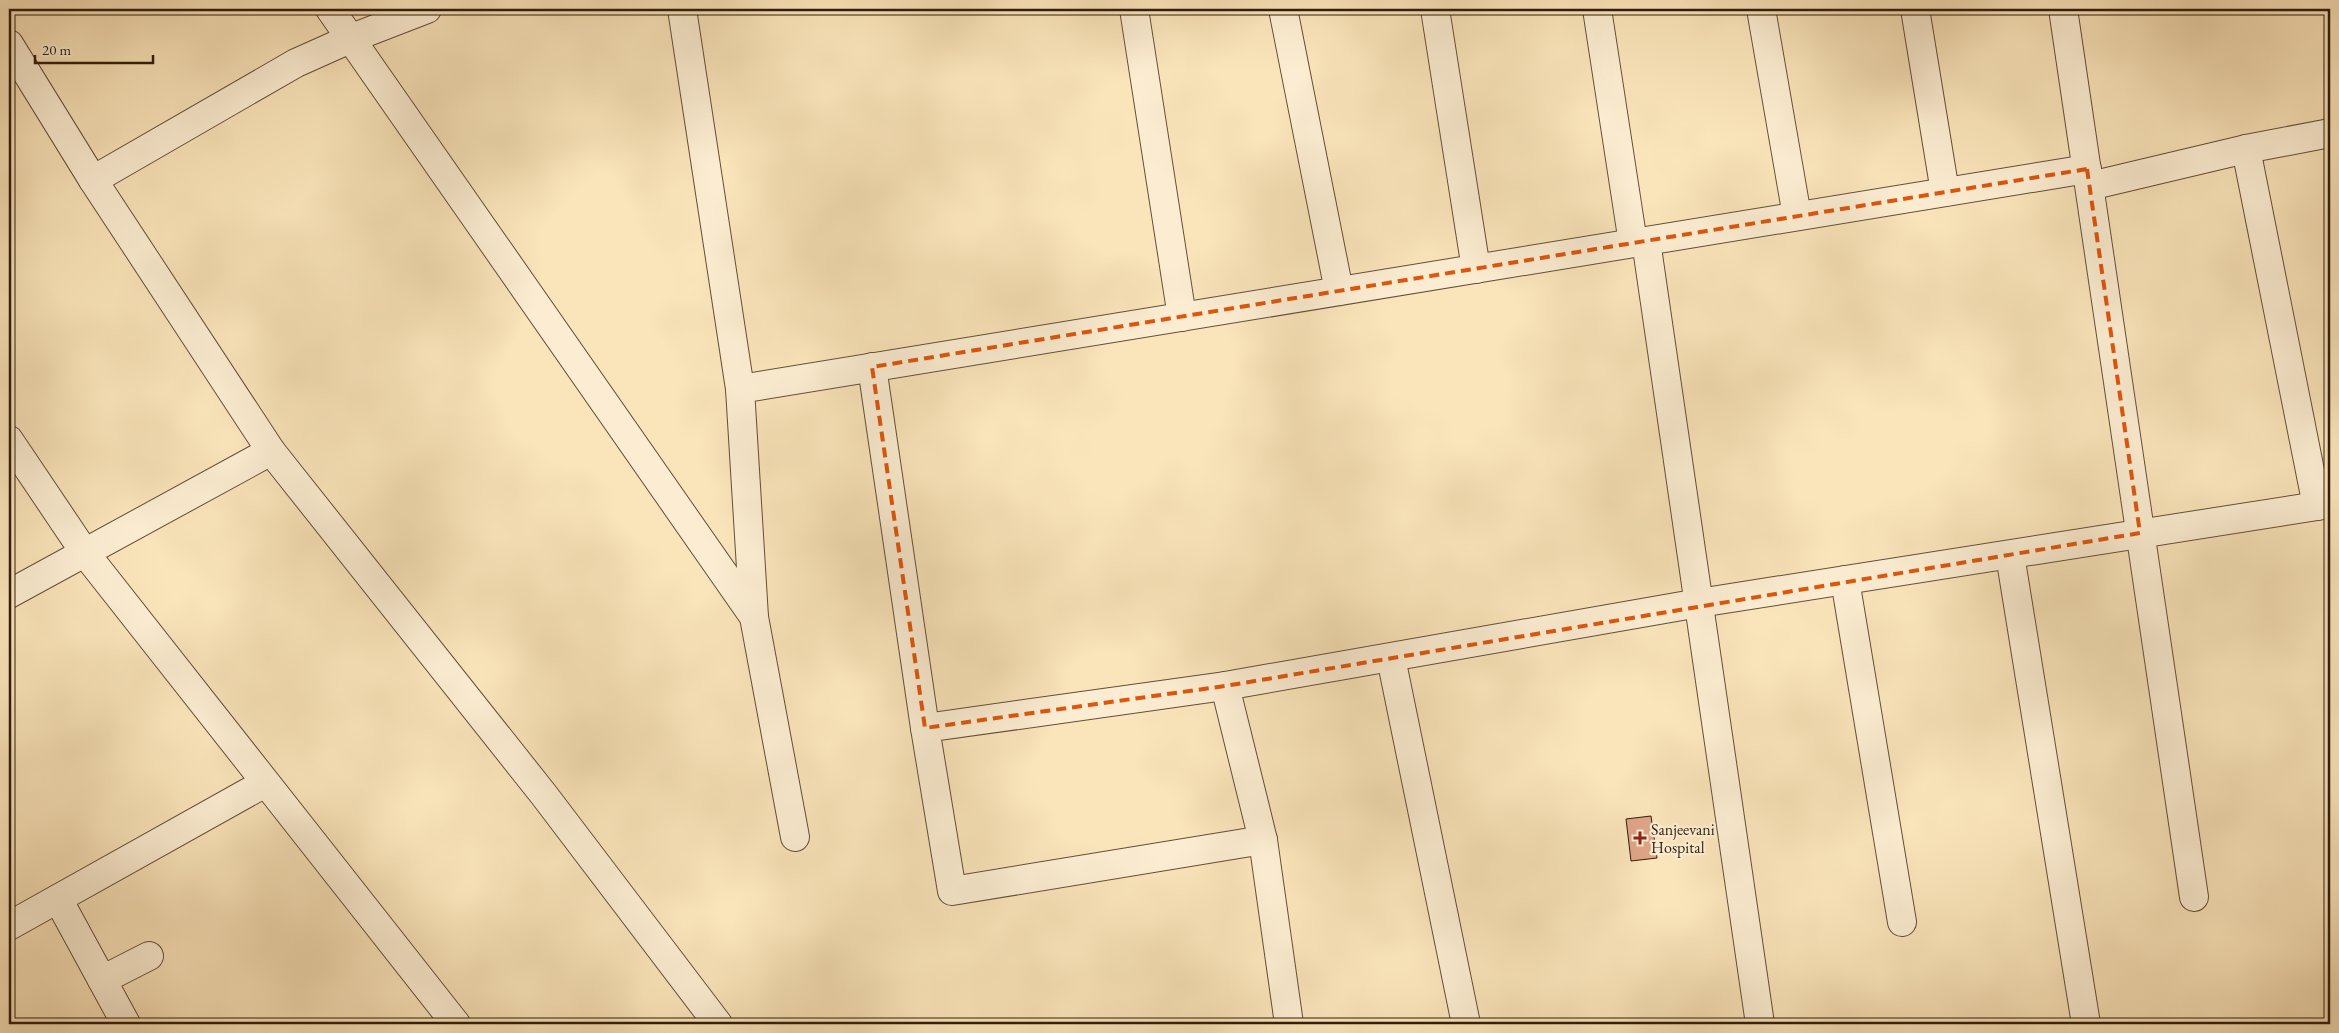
<svg xmlns="http://www.w3.org/2000/svg" width="2339" height="1033" font-family="'EB Garamond',serif">
<style>
.building{fill:#dfa488;stroke:#311c0d}
.lines{fill:none;stroke-linecap:round;stroke-linejoin:round}
.minor-casing{stroke:#634e38;stroke-width:30}
.tertiary-casing{stroke:#634e38;stroke-width:30}
.minor{stroke:#fcedd2;stroke-width:28}
.tertiary{stroke:#fcedd2;stroke-width:28}
.marked{fill:none;stroke:#df560c;stroke-width:4;stroke-dasharray:10 6;stroke-linejoin:round}
.poi-dot{fill:#8f2418;stroke:#fcedd2;stroke-width:2}
.labels{text-anchor:middle;stroke-width:4.5;stroke-linejoin:round;paint-order:stroke}
.poi-label{font-size:16px;fill:#311c0d;stroke:#fcedd2;text-anchor:start}
</style>
<rect width="100%" height="100%" fill="#fae4ba"/>
<filter id="stains"><feTurbulence type="fractalNoise" baseFrequency=".004" numOctaves="4"/><feColorMatrix values="0 0 0 0 .2 0 0 0 0 .09 0 0 0 0 .02 0 0 0 .5 -.17"/></filter>
<radialGradient id="worn" r=".72"><stop offset=".6" stop-color="#630" stop-opacity="0"/><stop offset="1" stop-color="#630" stop-opacity=".3"/></radialGradient>
<!-- building -->
<path class="building" d="M1651,816L1657,858L1631,861L1626,819Z"/>
<g class="lines">
<defs>
<g id="minor">
<path d="M330,9L754,617"/>
<path d="M682,9L740,389L754,617L795,837"/>
<path d="M1134,9L1182,317"/>
<path d="M1283,9L1339,291"/>
<path d="M1435,9L1476,269"/>
<path d="M1597,9L1633,243"/>
<path d="M1761,9L1797,216"/>
<path d="M1915,9L1945,192"/>
<path d="M2063,9L2194,897"/>
<path d="M2246,149L2317,506"/>
<path d="M93,180L296,63L352,38L427,9"/>
<path d="M2090,186L2246,149L2330,133"/>
<path d="M1646,241L1760,1024"/>
<path d="M872,367L925,728"/>
<path d="M740,389L2087,169"/>
<path d="M2010,555L2086,1024"/>
<path d="M1845,580L1902,922"/>
<path d="M9,594L271,451"/>
<path d="M1391,658L1466,1024"/>
<path d="M1225,686L1263,840L1289,1024"/>
<path d="M1263,840L952,891L925,728L1225,686L1699,603L2330,504"/>
<path d="M58,899L126,1024"/>
<path d="M9,926L265,783"/>
<path d="M102,980L149,956"/>
</g>
<g id="tertiary">
<path d="M9,44L93,180L271,451L544,795L718,1024"/>
<path d="M9,440L85,553L456,1024"/>
</g>
</defs>
<!-- minor casing -->
<use href="#minor" class="minor-casing"/>
<!-- tertiary casing -->
<use href="#tertiary" class="tertiary-casing"/>
<!-- minor -->
<use href="#minor" class="minor"/>
<!-- tertiary -->
<use href="#tertiary" class="tertiary"/>
</g>
<!-- marked area -->
<path class="marked" d="M2087,169L2140,533L1225,686L925,728L872,367Z"/>
<!-- markers -->
<path class="poi-dot" d="M1637.5 830.5h5v5h5v5h-5v5h-5v-5h-5v-5h5z"/>
<g class="labels">
<!-- poi labels -->
<g class="poi-label">
<text x="1651" y="835">Sanjeevani<tspan x="1651" dy="18">Hospital</tspan></text>
</g>
</g>
<!-- margin -->
<rect width="2339" height="1033" fill="none" stroke="#fae4ba" stroke-width="30"/>
<rect x="10" y="10" width="2319" height="1013" fill="none" stroke="#311c0d" stroke-width="2.5"/>
<rect x="15" y="15" width="2309" height="1003" fill="none" stroke="#311c0d"/>
<!-- scale -->
<path d="M35 55v8h118v-8" fill="none" stroke="#311c0d" stroke-width="2.5"/>
<text x="42" y="55" font-size="15" fill="#311c0d" stroke="#fcedd2" stroke-width="4" paint-order="stroke">20 m</text>
<rect width="100%" height="100%" filter="url(#stains)"/>
<rect width="100%" height="100%" fill="url(#worn)"/>
</svg>
